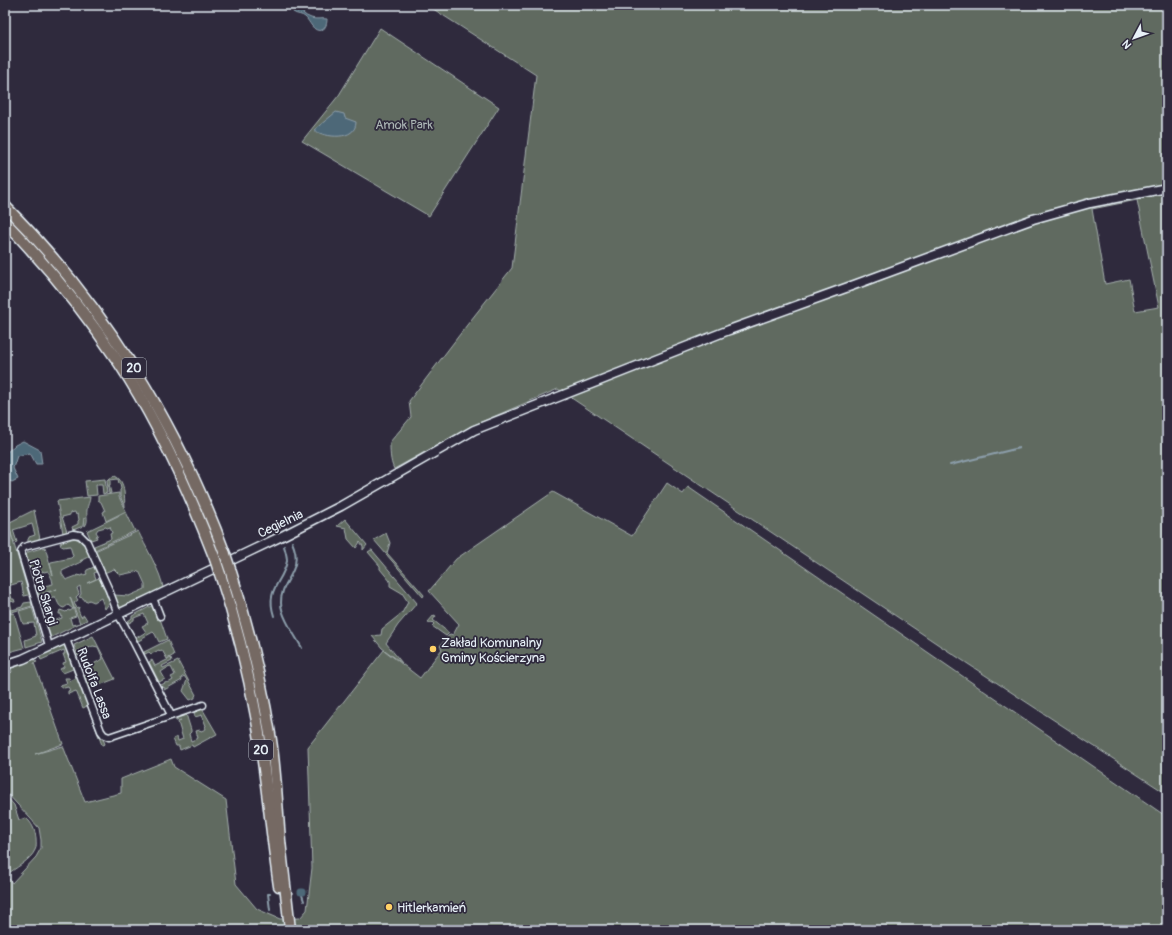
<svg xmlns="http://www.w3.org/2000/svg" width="1172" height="935" font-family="Pangolin,sans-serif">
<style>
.green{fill:#606b60;stroke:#a4aeac;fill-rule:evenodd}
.water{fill:#4e6778;stroke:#8c9eab}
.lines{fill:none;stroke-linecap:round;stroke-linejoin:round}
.stream{stroke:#8c9eab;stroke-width:2}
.canal{stroke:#4e6778;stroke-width:7}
.minor-casing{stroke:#e8f1f8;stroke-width:9}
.tertiary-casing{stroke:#e8f1f8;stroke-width:11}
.primary-casing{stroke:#e8f1f8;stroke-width:13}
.minor{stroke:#2f2a3d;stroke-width:6}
.tertiary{stroke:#2f2a3d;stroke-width:8}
.primary{stroke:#756964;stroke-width:10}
.primary-bridge-casing{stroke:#e8f1f8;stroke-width:13;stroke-linecap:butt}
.primary-bridge{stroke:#756964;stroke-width:10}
.poi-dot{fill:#ffd166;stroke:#2f2a3d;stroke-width:1.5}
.labels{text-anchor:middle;stroke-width:3.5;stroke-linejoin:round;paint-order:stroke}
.shield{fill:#2f2a3d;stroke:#b0b5c0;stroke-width:1}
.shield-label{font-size:12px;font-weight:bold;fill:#e8f1f8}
.park-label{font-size:13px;fill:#abb5b4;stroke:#2f2a3d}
.street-label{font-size:13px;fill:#e8f1f8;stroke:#2f2a3d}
.poi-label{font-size:13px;fill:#e8f1f8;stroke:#2f2a3d;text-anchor:start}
</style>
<rect width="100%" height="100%" fill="#2f2a3d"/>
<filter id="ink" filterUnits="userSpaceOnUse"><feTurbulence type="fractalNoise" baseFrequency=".025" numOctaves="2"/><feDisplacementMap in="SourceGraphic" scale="8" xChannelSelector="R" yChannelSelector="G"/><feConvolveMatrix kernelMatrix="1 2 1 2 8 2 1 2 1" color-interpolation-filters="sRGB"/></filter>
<g filter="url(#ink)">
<!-- green -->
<g class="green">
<path d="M427,5H1167V352H1165L1167,359V794L939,645L558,389L472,426L394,469C390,461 390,451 390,442L411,417L409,401L467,325L512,268L536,75ZM1137,200L1159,307L1135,311L1129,279L1105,284L1092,209Z"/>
<path d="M380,28L499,107L429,216L302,141L339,95Z"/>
<path d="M115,476C126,481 124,497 125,507L120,496V490L121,489L120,484H119L118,479L110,480V485H109L111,493L109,494L107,481L110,478Z"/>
<path d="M105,479L107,493L103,494L102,485H96L97,495L87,496L85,481Z"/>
<path d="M667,483L683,494L688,487L1167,817V930H303L301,929L285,930H5V795L14,805L19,820L26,818C32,823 35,830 36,838C36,842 37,847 35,850C31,860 14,869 6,875L12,883L36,857L41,848V840L39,828L30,818L5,791V669L9,668L11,673L12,672L11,667L32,658L37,662L34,663L63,744L35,754L63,746L85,802L121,793V779L171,759L174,767L226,800L236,884L257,909L280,919L300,918L307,910L312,868L308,747L384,650L420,678L442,649L440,646L450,634L453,635L459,624L429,591L456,559L553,492L632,536Z"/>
<path d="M119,493V497L126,511L106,521L103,512L105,511L101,502L98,500V496Z"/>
<path d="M90,497C90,502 87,505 87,510C86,516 89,521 85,526L84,518L83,526L73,530L72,527L78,524V521L79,520L78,514L76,515L75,512L70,513V515L62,517L67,532L63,533L57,501Z"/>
<path d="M34,510L40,539H38V540L28,543V539L29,538V537L35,535L32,524L13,530L17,542L14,543L8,523Z"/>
<path d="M126,512L135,531L95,550L94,546L111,539L110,534L112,533L110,527L107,528L106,527L98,529L96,532L98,535L96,536L97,538L91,540L87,531Z"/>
<path d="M345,519L367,545L363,550V546L360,542L356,548L348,539L346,528L337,526Z"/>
<path d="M8,524L29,595L24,596L21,582L8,586L12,599H14L15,602H13L12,601L10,602L12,610L22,607L24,603L31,602L32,606L5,614V525Z"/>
<path d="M138,531C144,544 162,574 163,588L119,608L114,595L129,596L145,589V584L139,571L120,575L114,569L104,573L95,551Z"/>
<path d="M386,533L390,543L387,553L424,595L423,597L374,540Z"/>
<path d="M75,538L84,543L90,556L80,561L82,560L83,561L62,571V574L66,580L79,575L80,576L87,574L86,572L87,570L94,567L96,572L94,573L96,579L87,583L99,578L110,602L105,609L101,598L94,602L89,600L86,602L83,598L79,597L81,594L80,586L77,588L79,594L76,597L78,600L74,603L77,608L79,607L78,610L81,617L84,615L87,620L80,623L70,597L76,616L70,618L72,625L80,623L50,638L46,623L49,620L50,618L51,622L62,618L61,614H59V613L60,610L66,612L68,610L70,611L73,609L68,605L64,608C58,607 58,601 55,597H52L51,599L48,600L46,593L57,589L39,595L35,588L53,584L52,579L48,571L44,572L43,571H42V573L36,575L37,577L33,580L26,555L28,552L45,547L53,575L50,564L51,562L71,558L73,556L70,546L63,547L62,546H61L60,543L65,541L66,542L68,540Z"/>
<path d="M371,550H372L417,603L398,625L386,643L402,663L382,648L372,636L381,635L382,629L402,613L408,602L402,593L390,586V581L380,569V566L368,552Z"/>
<path d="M155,604L167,639L159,642L155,634L153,632L142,638V639L138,641L136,638L146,632L142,626L148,623L144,614L134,618V620L129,623L128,621L132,618V616Z"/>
<path d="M32,607L42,642L26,647L25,640L36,636L34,623L23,624L19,611Z"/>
<path d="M14,613L24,648L5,653V615Z"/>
<path d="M434,615L436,616L433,620L449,633L446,636L432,626L434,624L432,622L430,623L428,622Z"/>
<path d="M93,636L115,679L89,689L84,676L91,673L88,667L93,665L95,663L103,659L98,647L93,646L82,651L83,654L78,656L74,645Z"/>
<path d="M168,640L174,655L167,659L162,650L160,651L159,650L151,654L149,652L145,654L144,652Z"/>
<path d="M64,644L68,648L105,744L102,745L87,705V706L83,708L76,691L68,694V691L70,690L68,687L64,688L60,685L67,683L65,678H69L70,681L76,678L73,669L63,673L60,669L64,667L63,663L66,662L63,654H65L64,650L41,660L40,657L42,654Z"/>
<path d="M171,658L172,661L162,666L163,668L178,661L196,695L195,696V698L190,700L183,691L187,680L184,676L181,678L182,680L164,690L165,689L164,687L162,688L161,685L167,682L168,683L173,680L171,677L175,675L171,667L167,668L161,672L165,679L159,682L149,662L152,660L155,666Z"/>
<path d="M201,709L202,710H203L217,734L193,747L192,745L180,750L179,746H176L173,739L177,737L178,741L183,739L178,722L181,720L176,721L175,717L186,714L191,730V732L189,734L191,741L198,738L196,731L200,730L201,731L206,729L205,727L206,726L202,715L195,717L194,712Z"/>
</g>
<!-- water -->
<g class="water">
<path d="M294,7H295C301,10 304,16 311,18C316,20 322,18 327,19C327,23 326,28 322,30C313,33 310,21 305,17C302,14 297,15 293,12Z"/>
<path d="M336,112L344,114L345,118L356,122C356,141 325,138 314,130Z"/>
<path d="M23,441L40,450L42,464H36L30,453L17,456L13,468L18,479L12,482L5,479V454L15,445Z"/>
</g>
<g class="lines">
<!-- stream -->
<g class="stream">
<path d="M950,465L1019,448"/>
<path d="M292,542C305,571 280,580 281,603C281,616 296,637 302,648"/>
<path d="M274,616C265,588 283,583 287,561C287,555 285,550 284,546"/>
<path d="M300,892H301L304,901"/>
<path d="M270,894H268L270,910"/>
</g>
<!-- canal -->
<path class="canal" d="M301,892H303"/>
<defs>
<g id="minor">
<path d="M153,598L160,616"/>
<path d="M66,639L101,731L104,735L109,737L203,705"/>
<path d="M49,646L21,552L24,547L73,534L80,535L87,542L109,590L118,614L132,639L171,715"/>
</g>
<path id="tertiary" d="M5,665L23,659L81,632L284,535L341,506L474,430L729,330L854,285L1033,219L1090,203L1167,188"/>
<g id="primary">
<path d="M5,206C103,304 177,424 225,554"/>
<path d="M5,222C47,265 85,312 119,363C159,424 189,491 215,559"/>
<path d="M230,569C248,625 262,682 271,740C276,773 277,806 280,840C283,870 287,900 290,930"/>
<path d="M220,574C236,622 248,671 257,721C266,775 271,831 279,886"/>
</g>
</defs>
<!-- minor casing -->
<use href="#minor" class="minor-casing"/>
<!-- tertiary casing -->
<use href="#tertiary" class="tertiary-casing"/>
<!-- primary casing -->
<use href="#primary" class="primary-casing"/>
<!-- minor -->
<use href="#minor" class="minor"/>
<!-- tertiary -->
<use href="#tertiary" class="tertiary"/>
<!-- primary -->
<use href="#primary" class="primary"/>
<defs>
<g id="primary-bridge">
<path d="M225,554L230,569"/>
<path d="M215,559L220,574"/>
</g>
</defs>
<!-- primary-bridge casing -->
<use href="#primary-bridge" class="primary-bridge-casing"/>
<!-- primary-bridge -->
<use href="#primary-bridge" class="primary-bridge"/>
</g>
</g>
<!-- markers -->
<g class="poi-dot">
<circle cx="433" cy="649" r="4"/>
<circle cx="389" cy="907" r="4"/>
</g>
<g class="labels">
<!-- shield labels -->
<g class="shield">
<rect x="122" y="358" width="24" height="20" rx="3"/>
<rect x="249" y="740" width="24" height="20" rx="3"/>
</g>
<g class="shield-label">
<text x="134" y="372">20</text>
<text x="261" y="754">20</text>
</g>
<!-- park labels -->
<g class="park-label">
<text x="404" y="129">Amok Park</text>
</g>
<!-- street labels -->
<g class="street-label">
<text transform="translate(280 523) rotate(-26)" y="5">Cegielnia</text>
<text transform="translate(44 592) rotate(73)" y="5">Piotra Skargi</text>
<text transform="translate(95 683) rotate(69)" y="5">Rudolfa Lassa</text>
</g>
<!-- poi labels -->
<g class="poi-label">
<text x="441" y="647">Zakład Komunalny<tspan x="441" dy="15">Gminy Kościerzyna</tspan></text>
<text x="397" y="912">Hitlerkamień</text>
</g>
</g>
<!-- margin -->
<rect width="1172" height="935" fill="none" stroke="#2f2a3d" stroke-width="20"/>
<rect x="10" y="10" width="1152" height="915" fill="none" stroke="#e8f1f8" stroke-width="1.5" filter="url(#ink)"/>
<!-- north arrow -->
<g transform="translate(1134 38) rotate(229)" stroke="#2f2a3d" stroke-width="3" paint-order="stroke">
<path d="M0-3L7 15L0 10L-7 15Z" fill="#e8f1f8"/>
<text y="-6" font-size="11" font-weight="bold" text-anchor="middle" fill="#e8f1f8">N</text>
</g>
</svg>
